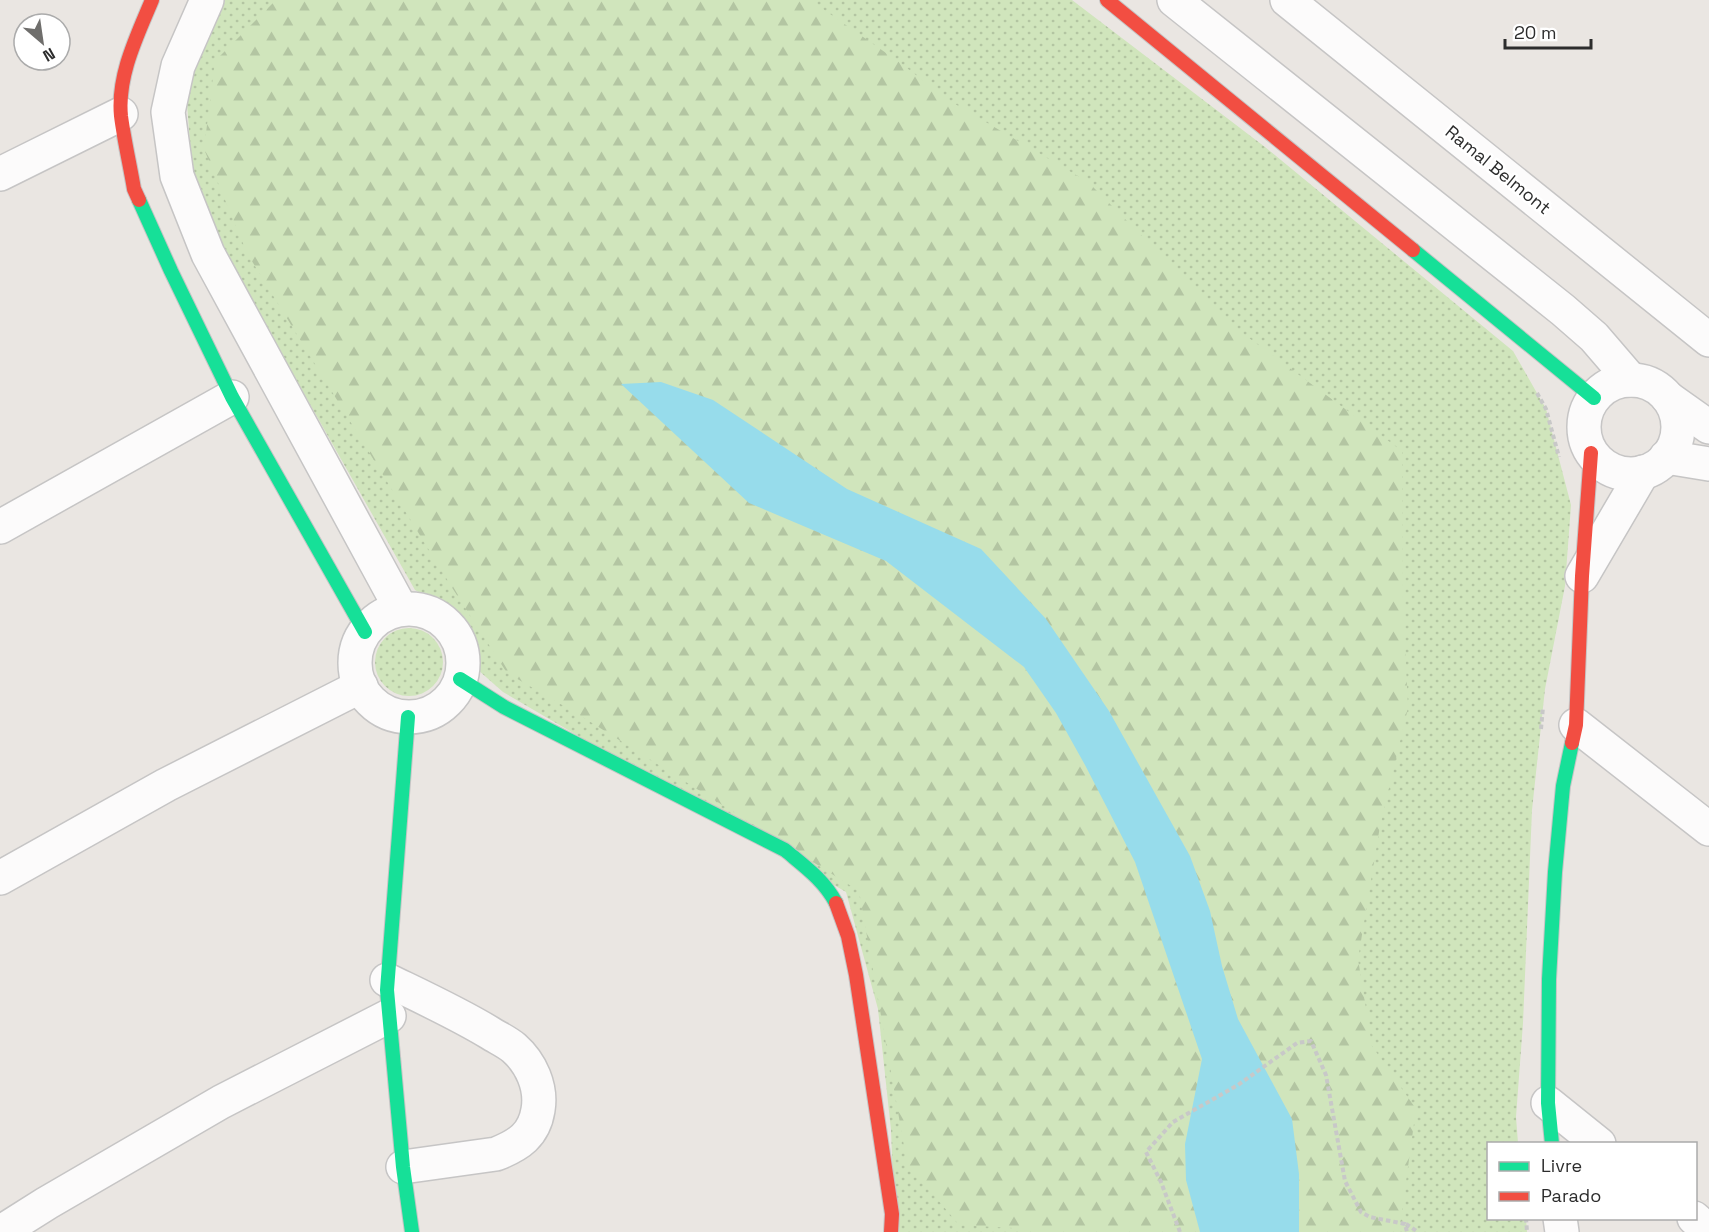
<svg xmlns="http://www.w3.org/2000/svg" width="1709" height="1232" font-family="'Space Grotesk',sans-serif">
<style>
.green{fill:url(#green-dots)}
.forest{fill:url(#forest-firs)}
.water{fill:#97dceb}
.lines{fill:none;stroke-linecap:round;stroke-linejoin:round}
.street-casing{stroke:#c6c5c5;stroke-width:36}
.fast-casing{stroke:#c6c5c5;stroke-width:16}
.jam-casing{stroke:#c6c5c5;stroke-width:16}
.path{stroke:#c8c8c8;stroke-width:4;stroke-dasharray:4.5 3;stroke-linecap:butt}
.street{stroke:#fcfbfb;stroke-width:33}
.fast{stroke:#16e098;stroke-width:14}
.jam{stroke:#f24e42;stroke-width:14}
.labels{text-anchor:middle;stroke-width:5;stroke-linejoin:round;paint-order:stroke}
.street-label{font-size:18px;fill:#2d2d2d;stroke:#fff}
</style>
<defs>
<pattern id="green-dots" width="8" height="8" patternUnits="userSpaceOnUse" patternTransform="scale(1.5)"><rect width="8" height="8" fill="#d0e5bc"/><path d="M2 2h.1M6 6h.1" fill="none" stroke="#b3c5a2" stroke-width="1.8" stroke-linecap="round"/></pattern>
<pattern id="forest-firs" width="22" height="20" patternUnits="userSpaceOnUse" patternTransform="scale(1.5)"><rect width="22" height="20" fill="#d0e5bc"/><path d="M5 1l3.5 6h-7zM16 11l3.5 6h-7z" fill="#b3c5a2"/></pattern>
</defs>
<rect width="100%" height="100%" fill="#eae6e2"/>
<!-- green -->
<g class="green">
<path d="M222,0H1072L1265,147L1513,351L1546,409L1571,505L1565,586L1545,689L1532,810L1523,1023L1516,1117L1518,1143L1488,1144V1218L1526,1219L1527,1232H895L891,1130L878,1009L846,892L503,692L478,670L466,636L444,606L415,590L294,376L218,250L193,185L185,76Z"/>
<circle cx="409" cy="662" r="34"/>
</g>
<!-- forest -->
<path class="forest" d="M276,0H810L899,62L950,101L1088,182L1230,324L1402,451L1403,604L1408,708L1380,826L1358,959L1372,1046L1416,1109L1399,1232H1019L1013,1228L959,1225L907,1163L859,891L581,716L507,673L451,586L247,253L204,149L215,61Z"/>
<!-- water -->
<path class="water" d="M661,382L713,400L847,489L981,549L1046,619L1109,711L1190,856L1210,911L1222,966L1238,1019L1292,1119L1299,1174V1232H1200L1186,1180L1185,1144L1202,1059L1135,862L1085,765L1056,713L1024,667L886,561L749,503L621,384Z"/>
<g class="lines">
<defs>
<g id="street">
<path d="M207,0L178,66L168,112L177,176L208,254L401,609"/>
<path d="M1174,0L1563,310L1594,337L1631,380"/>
<path d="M1287,0L1709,340"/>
<path d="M0,174L121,114"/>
<circle cx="1631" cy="427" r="47"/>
<path d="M1668,398L1709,427"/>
<path d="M1666,457L1709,464"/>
<path d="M0,527L232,397"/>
<path d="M1582,576L1643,472"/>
<circle cx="409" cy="663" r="54"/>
<path d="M1576,725L1709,829"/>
<path d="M0,878L166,785L361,686"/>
<path d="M387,980C422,997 457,1013 490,1033C498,1038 507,1042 514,1048C531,1063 542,1087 538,1110C534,1135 519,1145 496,1154L403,1167"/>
<path d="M1548,1103L1599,1144"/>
<path d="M1560,1218L1562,1232"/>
<path d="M1694,1218L1709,1231"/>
<path d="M1,1232L47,1203L221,1102L389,1016"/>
</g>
<g id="fast">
<path d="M139,200L171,271L232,397L365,632"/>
<path d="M1413,250L1594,398"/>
<path d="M460,679L504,707L785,850C804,866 824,880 836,903"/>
<path d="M408,717L387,990L403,1167L412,1232"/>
<path d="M1552,1144L1548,1103L1549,979L1555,872L1563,786L1572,743"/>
</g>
<g id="jam">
<path d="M1107,0L1413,250"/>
<path d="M139,200L134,189C130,165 124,140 121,116C117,76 137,36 152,0"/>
<path d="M1572,743L1576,725L1582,576L1591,453"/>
<path d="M836,903L848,936L856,975L892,1214L891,1232"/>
</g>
</defs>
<!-- street casing -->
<use href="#street" class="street-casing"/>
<!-- fast casing -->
<use href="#fast" class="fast-casing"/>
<!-- jam casing -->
<use href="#jam" class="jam-casing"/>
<!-- path -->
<g class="path">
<path d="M1537,393L1546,409L1559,457"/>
<path d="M428,598L444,606L466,636L471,650"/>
<path d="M1541,729L1543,707"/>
<path d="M1526,1218L1527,1232"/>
<path d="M1406,1224L1418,1232"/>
<path d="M1180,1232L1161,1182L1146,1152L1173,1122L1238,1085L1297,1043L1311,1041L1326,1075L1345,1181L1361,1212L1370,1217L1405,1224L1407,1232"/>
</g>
<!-- street -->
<use href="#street" class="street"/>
<!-- fast -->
<use href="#fast" class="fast"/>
<!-- jam -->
<use href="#jam" class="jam"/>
</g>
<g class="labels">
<!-- street labels -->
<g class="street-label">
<text transform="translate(1498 170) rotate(39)" y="6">Ramal Belmont</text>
</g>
</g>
<!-- legend -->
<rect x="1487" y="1142" width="210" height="78" fill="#ffffff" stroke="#ababab" stroke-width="1.5"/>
<rect x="1499" y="1162" width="30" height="9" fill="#16e098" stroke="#ababab" stroke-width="1.5"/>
<text x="1541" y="1172" font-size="18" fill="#2d2d2d">Livre</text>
<rect x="1499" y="1192" width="30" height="9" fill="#f24e42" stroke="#ababab" stroke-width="1.5"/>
<text x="1541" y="1202" font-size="18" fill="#2d2d2d">Parado</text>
<!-- north arrow -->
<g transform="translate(42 42) rotate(151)"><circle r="28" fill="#ffffff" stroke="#ababab" stroke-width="1.5"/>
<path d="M0-4.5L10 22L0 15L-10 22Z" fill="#6f6e6c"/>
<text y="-9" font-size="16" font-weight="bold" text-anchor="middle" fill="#2d2d2d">N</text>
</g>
<!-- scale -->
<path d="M1505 39v9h86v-9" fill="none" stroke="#2d2d2d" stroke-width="3"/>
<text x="1514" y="39" font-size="18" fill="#2d2d2d" stroke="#ffffff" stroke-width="4.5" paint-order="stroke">20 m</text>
</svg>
